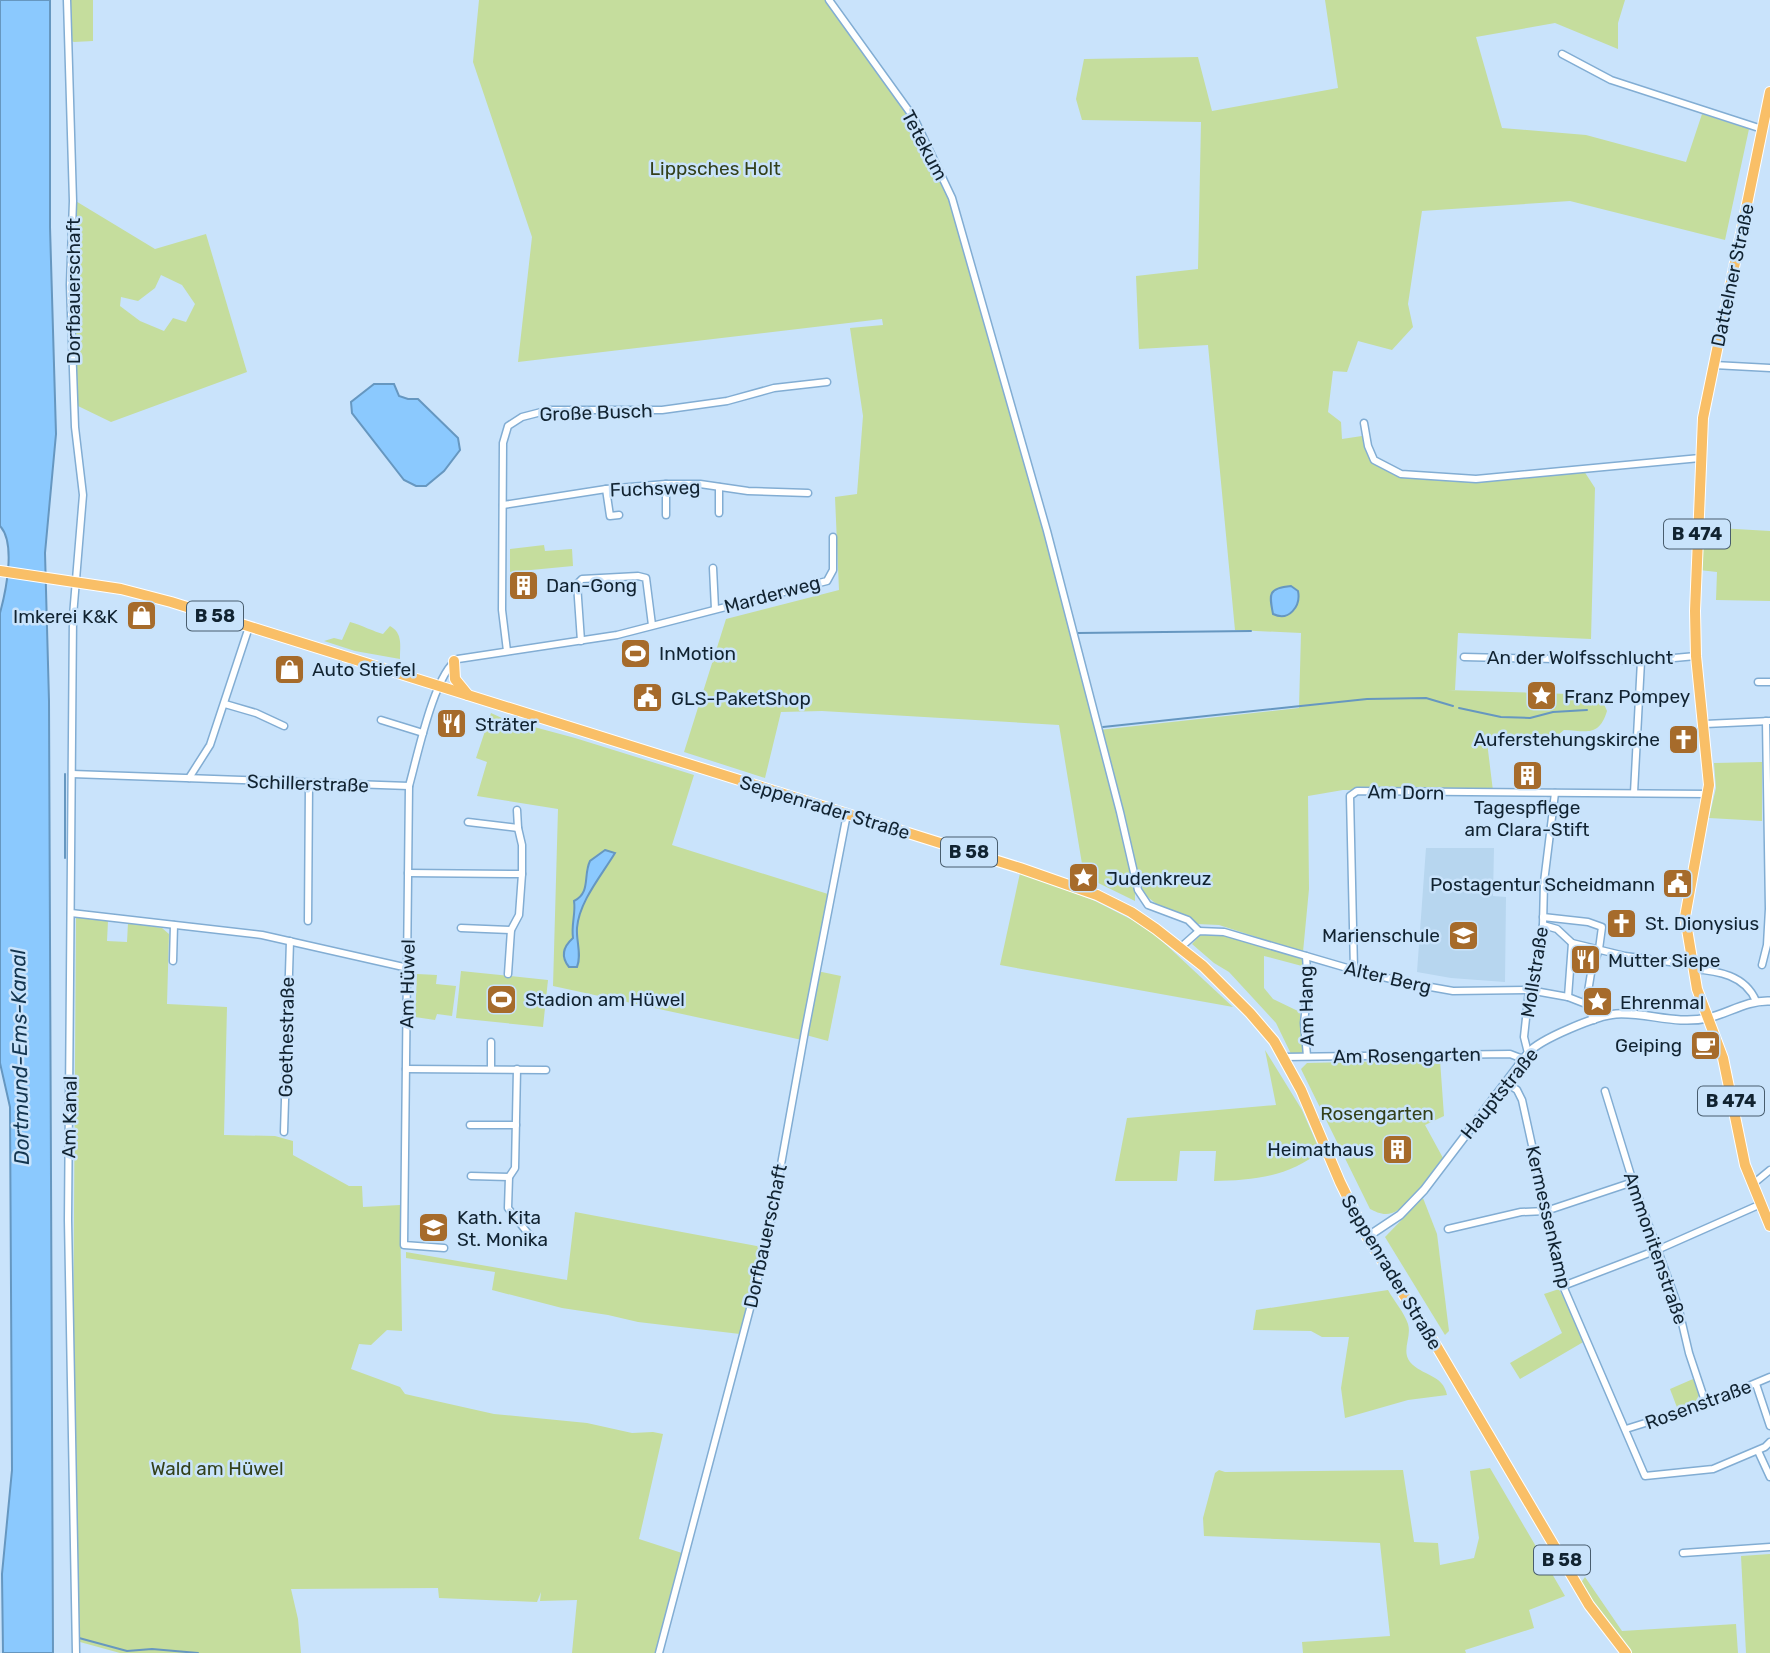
<svg xmlns="http://www.w3.org/2000/svg" width="1770" height="1653" font-family="Rubik,sans-serif">
<style>
.built{fill:#b7d6ef}
.green{fill:#c5dd9d;fill-rule:evenodd}
.water{fill:#8bc9fe;stroke:#6697c0;stroke-width:2}
.lines{fill:none;stroke-linecap:round;stroke-linejoin:round}
.stream{stroke:#6697c0;stroke-width:2}
.minor-casing{stroke:#82add3;stroke-width:9}
.tertiary-casing{stroke:#82add3;stroke-width:10}
.primary-casing{stroke:#fff;stroke-width:12}
.minor{stroke:#fff;stroke-width:6}
.tertiary{stroke:#fff;stroke-width:7}
.primary{stroke:#f9bf67;stroke-width:10}
.labels{text-anchor:middle;stroke-width:5;stroke-linejoin:round;paint-order:stroke}
.shield{fill:#c9e3fb;stroke:#485d6e;stroke-width:2}
.shield-label{font-size:18px;font-weight:bold;fill:#112331}
.street-label{font-size:19px;fill:#112331;stroke:#c9e3fb}
.park-label{font-size:19px;fill:#33401a;stroke:#c9e3fb}
.poi-label{font-size:19px;fill:#112331;stroke:#c9e3fb;text-anchor:start}
.water-label{font-size:21px;font-style:italic;fill:#13354f;stroke:#c9e3fb}
</style>
<rect width="100%" height="100%" fill="#c9e3fb"/>
<!-- built -->
<path class="built" d="M1426,848H1494L1493,896L1506,897L1505,982L1451,978L1417,972Z"/>
<!-- green -->
<g class="green">
<path d="M69,0H93V41L74,42L69,40Z"/>
<path d="M479,0H826L911,118L950,197L979,292L1099,730L1299,708L1301,633L1235,630L1208,345L1139,349L1136,276L1198,269L1201,122L1082,120L1076,99L1084,59L1198,57L1212,111L1338,88L1325,0H1625L1618,23V49L1555,23L1476,37L1502,128L1586,135L1686,162L1702,114L1749,129L1725,240L1570,201L1422,211L1408,304L1413,327L1392,350L1358,341L1347,372L1333,371L1328,412L1341,422L1342,439L1362,436L1366,448L1388,471L1479,480L1584,471L1595,488L1591,639L1458,633L1455,690H1447L1600,695L1607,711C1599,737 1587,731 1564,730L1547,744L1487,742L1493,791L1343,790L1308,796L1309,889L1303,952L1219,925L1197,924L1159,906L1145,895L1137,883L1135,885V901L1084,876L1059,725L822,711L781,712L765,778L684,752L726,619L839,590L835,497L857,494L863,416L850,328L883,325L882,319L518,362L532,237L473,62Z"/>
<path d="M74,200L155,249L206,234L247,372L111,422L78,406L72,283ZM161,275L182,285L195,304L186,322L173,318L164,331L140,321L120,306L121,297L138,301L155,288Z"/>
<path d="M1701,527L1770,531V601L1716,600L1717,572L1699,570Z"/>
<path d="M544,545L545,551L572,549L573,566L510,572V549Z"/>
<path d="M350,622C361,625 375,632 383,634L390,626C403,633 400,646 400,659L355,651L324,641L334,638L342,640Z"/>
<path d="M491,713L504,719L575,738L694,775L672,845L828,894L802,1040L553,986L558,809L477,796L487,762L476,758Z"/>
<path d="M1762,762V821L1709,818L1716,788L1714,763Z"/>
<path d="M1020,873L1093,900L1148,928L1233,1007L1000,965Z"/>
<path d="M76,917L108,921L107,941L127,942L128,923L162,928L169,934L167,1004L227,1007L224,1135L275,1136L293,1141V1155L349,1186H362L363,1207L400,1205L402,1331L387,1330L371,1345L359,1344L351,1369L400,1387L405,1394L494,1414L587,1423L632,1433L653,1432L663,1434L639,1539L685,1554L658,1653H572L577,1600L540,1601L541,1592L537,1602L439,1598L438,1588L291,1589L298,1619L301,1653H120L80,1642L79,1615L77,1613L73,1363Z"/>
<path d="M1220,933L1302,958V966L1264,956V988L1273,999L1300,1012L1304,1061L1294,1060L1276,1023L1229,972L1214,963L1192,944L1201,934Z"/>
<path d="M461,971L548,980L543,1027L456,1018Z"/>
<path d="M817,971L841,976L828,1041L806,1035Z"/>
<path d="M417,974L437,975L436,984L456,986L452,1016L437,1014L435,1020L415,1017Z"/>
<path d="M1265,1050L1302,1110L1320,1151C1290,1177 1252,1180 1214,1181L1216,1151H1180L1177,1181H1115L1127,1118L1276,1105Z"/>
<path d="M1440,1060L1444,1116L1425,1125L1443,1158C1432,1173 1409,1208 1392,1213C1384,1216 1376,1212 1370,1209L1301,1069L1307,1063Z"/>
<path d="M1423,1198L1437,1234L1449,1331L1445,1335L1385,1237Z"/>
<path d="M575,1212L762,1247L740,1334L638,1322L608,1315L562,1308L492,1290L495,1272L406,1258V1252L567,1280Z"/>
<path d="M1559,1289L1585,1341L1520,1379L1510,1363L1562,1333L1544,1294Z"/>
<path d="M1388,1290C1394,1301 1404,1312 1408,1324C1412,1337 1401,1350 1410,1362C1422,1376 1443,1374 1447,1395L1408,1400L1345,1418L1341,1388L1349,1337H1322L1311,1331L1253,1330L1256,1310Z"/>
<path d="M1693,1379L1699,1395L1695,1403L1678,1410L1670,1389Z"/>
<path d="M1490,1468L1565,1596L1529,1610L1534,1628L1465,1650L1466,1653H1303L1302,1642L1390,1636L1380,1543L1204,1536L1203,1518L1215,1473L1219,1470L1225,1472L1403,1470L1414,1542L1438,1543L1440,1565L1474,1558L1479,1538L1470,1471Z"/>
<path d="M1770,1554V1653H1746L1741,1556Z"/>
<path d="M1585,1577L1622,1631L1736,1624L1738,1653H1630L1580,1584Z"/>
</g>
<!-- water -->
<g class="water">
<path d="M0,0H50V227L56,434L45,553L49,701L53,1653H3L2,1574L12,1470L10,1107L0,1063V613C6,591 16,543 0,526Z"/>
<path d="M374,384H394L399,396L408,399H418L458,438L460,450L444,471L426,486H416L404,480L352,413L351,402Z"/>
<path d="M1291,586L1298,591C1301,606 1289,622 1273,614C1269,594 1268,588 1291,586Z"/>
<path d="M605,850L615,853C601,876 579,902 577,928C576,941 582,955 577,967H569C560,956 564,946 573,938C571,925 576,913 574,901C591,893 583,875 590,861Z"/>
</g>
<g class="lines">
<!-- stream -->
<g class="stream">
<path d="M1078,633L1251,631"/>
<path d="M1459,708L1501,717L1530,718L1553,712L1587,710"/>
<path d="M1103,727L1367,699L1426,698L1453,706"/>
<path d="M65,858V774"/>
<path d="M79,1638L127,1651L152,1649L198,1653"/>
</g>
<defs>
<g id="minor">
<path d="M67,0L73,201L70,285L75,427L83,495L73,616L68,1220L76,1653"/>
<path d="M829,0L914,118L952,198L1047,531L1120,812L1138,890L1148,905L1188,920L1199,931"/>
<path d="M1562,54L1611,80L1762,129"/>
<path d="M1714,365L1770,368"/>
<path d="M1364,423L1368,446L1374,460L1401,474L1476,479L1700,458"/>
<path d="M666,484V515"/>
<path d="M606,489L610,516L619,515"/>
<path d="M503,505L606,489L666,484H700L748,491L808,493"/>
<path d="M719,513V487"/>
<path d="M713,568L715,609"/>
<path d="M581,641L577,584L582,579L638,576L646,578L652,625"/>
<path d="M507,651L502,610L503,443L508,426L522,417L549,410H662L727,401L774,388L827,382"/>
<path d="M1464,657L1641,661L1696,656"/>
<path d="M1758,682H1770"/>
<path d="M225,704L256,713L284,726"/>
<path d="M381,720L423,733"/>
<path d="M1705,724L1770,721"/>
<path d="M72,774L409,786"/>
<path d="M189,778L210,745L249,627"/>
<path d="M1634,793L1641,661"/>
<path d="M468,822L518,828"/>
<path d="M408,873L522,874"/>
<path d="M71,913L262,935L408,968"/>
<path d="M1543,917L1588,922L1602,927L1599,949L1591,973L1586,1004"/>
<path d="M308,921L309,783"/>
<path d="M1543,925L1557,929L1572,943L1625,956L1692,965"/>
<path d="M461,928L511,930"/>
<path d="M1181,947L1199,931L1224,932L1354,970L1408,983L1453,991L1529,990L1568,997L1586,1004L1594,1020"/>
<path d="M1306,956L1308,987L1304,1023L1307,1056"/>
<path d="M173,961L174,925"/>
<path d="M1762,965L1767,945L1769,909L1766,721"/>
<path d="M1693,969C1718,971 1745,975 1756,1001"/>
<path d="M1354,970L1350,796L1357,791L1708,794"/>
<path d="M508,974L511,930L519,915L522,874V845L518,828L517,810"/>
<path d="M1568,997L1572,943"/>
<path d="M1528,1053L1524,1037L1529,990L1535,978L1543,925L1544,882L1555,793"/>
<path d="M1283,1057L1510,1054L1523,1059"/>
<path d="M406,1069L546,1070"/>
<path d="M491,1069V1042"/>
<path d="M1507,1083L1517,1090L1522,1100L1563,1286L1645,1476L1713,1469L1765,1447L1770,1442"/>
<path d="M1605,1091L1633,1182L1678,1306L1689,1353L1706,1404"/>
<path d="M470,1125H516"/>
<path d="M284,1132L290,941"/>
<path d="M471,1176L509,1177L515,1168L517,1069"/>
<path d="M509,1177L508,1208L534,1241"/>
<path d="M1753,1184L1770,1170"/>
<path d="M1448,1229L1521,1212L1546,1211L1633,1182"/>
<path d="M444,1248L404,1245L409,786C417,758 434,673 458,659L617,635L827,581L833,570V537"/>
<path d="M1563,1286L1657,1250L1761,1204"/>
<path d="M1756,1384L1770,1426"/>
<path d="M1626,1429L1706,1404L1770,1377"/>
<path d="M1758,1451L1770,1477"/>
<path d="M1683,1553L1770,1547"/>
<path d="M659,1653L766,1248L805,1031L847,814"/>
</g>
<path id="tertiary" d="M1367,1237L1400,1215L1424,1190L1528,1053C1540,1039 1598,1015 1616,1014C1647,1012 1675,1025 1708,1018C1729,1013 1747,1000 1770,1001"/>
<g id="primary">
<path d="M1770,92L1703,418L1695,611L1696,656L1709,785L1685,917L1697,989L1723,1058L1745,1165L1770,1226"/>
<path d="M0,571L121,589L171,602L1020,868L1097,895L1131,912L1156,929L1203,966L1250,1013L1274,1041L1301,1090L1340,1182L1367,1237L1437,1347L1589,1605L1626,1653"/>
<path d="M454,661L455,679L468,695"/>
</g>
</defs>
<!-- minor casing -->
<use href="#minor" class="minor-casing"/>
<!-- tertiary casing -->
<use href="#tertiary" class="tertiary-casing"/>
<!-- primary casing -->
<use href="#primary" class="primary-casing"/>
<!-- minor -->
<use href="#minor" class="minor"/>
<!-- tertiary -->
<use href="#tertiary" class="tertiary"/>
<!-- primary -->
<use href="#primary" class="primary"/>
</g>
<!-- icons -->
<defs>
<symbol id="building-square" viewBox="-11 -11 22 22"><rect x="-9" y="-9" width="18" height="18" rx="4" fill="#a66b2b" stroke="#c9e3fb"/><path d="M-4-6H4V6H1V3H-1V6H-4ZM-2.5-4.3h1.7v1.8h-1.7ZM.8-4.3h1.7v1.8H.8ZM-2.5-1h1.7V.8h-1.7ZM.8-1h1.7V.8H.8Z" fill="#fff"/></symbol>
<symbol id="shop-square" viewBox="-11 -11 22 22"><rect x="-9" y="-9" width="18" height="18" rx="4" fill="#a66b2b" stroke="#c9e3fb"/><path d="M-5-2.5h2.3a2.7 3.5 0 0 1 5.4 0H5L5.5 6h-11ZM-1.5-2.5h3a1.5 2.3 0 0 0-3 0Z" fill="#fff"/></symbol>
<symbol id="stadium-square" viewBox="-11 -11 22 22"><rect x="-9" y="-9" width="18" height="18" rx="4" fill="#a66b2b" stroke="#c9e3fb"/><path d="M0-5a6.5 5 0 1 0 0 10a6.5 5 0 1 0 0-10ZM-3.5-1.8h7v3.6h-7Z" fill="#fff"/></symbol>
<symbol id="sight-square" viewBox="-11 -11 22 22"><rect x="-9" y="-9" width="18" height="18" rx="4" fill="#a66b2b" stroke="#c9e3fb"/><path d="M0-6L1.8-2.2L6-1.7L2.9 1.2L3.7 5.4L0 3.3L-3.7 5.4L-2.9 1.2L-6-1.7L-1.8-2.2Z" fill="#fff"/></symbol>
<symbol id="civic-square" viewBox="-11 -11 22 22"><rect x="-9" y="-9" width="18" height="18" rx="4" fill="#a66b2b" stroke="#c9e3fb"/><path d="M-.6-6.5H3V-4.5H.6V-3L4-1V1h2V6H-6V1h2V-1L-.6-3ZM-1.2 2.5V6h2.4V2.5Z" fill="#fff"/></symbol>
<symbol id="restaurant-square" viewBox="-11 -11 22 22"><rect x="-9" y="-9" width="18" height="18" rx="4" fill="#a66b2b" stroke="#c9e3fb"/><path d="M-5-6h1v4h1v-4h1v4h1v-4h1v5L-1.5 .5V6h-2V.5L-5-1ZM5-6V6H3V1.5H1.5Q1.5-4 5-6Z" fill="#fff"/></symbol>
<symbol id="church-square" viewBox="-11 -11 22 22"><rect x="-9" y="-9" width="18" height="18" rx="4" fill="#a66b2b" stroke="#c9e3fb"/><path d="M-1.2-6h2.4v3.5h3.3v2.4h-3.3V6h-2.4V-.1h-3.3v-2.4h3.3Z" fill="#fff"/></symbol>
<symbol id="school-square" viewBox="-11 -11 22 22"><rect x="-9" y="-9" width="18" height="18" rx="4" fill="#a66b2b" stroke="#c9e3fb"/><path d="M0-5L7-2L0 1L-7-2ZM-4 1L0 2.5L4 1V4Q0 6-4 4Z" fill="#fff"/></symbol>
<symbol id="cafe-square" viewBox="-11 -11 22 22"><rect x="-9" y="-9" width="18" height="18" rx="4" fill="#a66b2b" stroke="#c9e3fb"/><path d="M-5.5-4.5H6V0H3Q3 3.5 0 3.5H-2.5Q-5.5 3.5-5.5 0ZM3-3.2v2h1.7v-2ZM-6 4.5H4V6H-6Z" fill="#fff"/></symbol>
</defs>
<g fill-rule="evenodd">
<use href="#building-square" x="506" y="568" width="35" height="35"/>
<use href="#shop-square" x="124" y="598" width="35" height="35"/>
<use href="#stadium-square" x="618" y="636" width="35" height="35"/>
<use href="#shop-square" x="272" y="652" width="35" height="35"/>
<use href="#sight-square" x="1524" y="678" width="35" height="35"/>
<use href="#civic-square" x="630" y="680" width="35" height="35"/>
<use href="#restaurant-square" x="434" y="706" width="35" height="35"/>
<use href="#church-square" x="1666" y="722" width="35" height="35"/>
<use href="#building-square" x="1510" y="758" width="35" height="35"/>
<use href="#sight-square" x="1066" y="860" width="35" height="35"/>
<use href="#civic-square" x="1660" y="866" width="35" height="35"/>
<use href="#church-square" x="1604" y="906" width="35" height="35"/>
<use href="#school-square" x="1446" y="918" width="35" height="35"/>
<use href="#restaurant-square" x="1568" y="942" width="35" height="35"/>
<use href="#stadium-square" x="484" y="982" width="35" height="35"/>
<use href="#sight-square" x="1580" y="984" width="35" height="35"/>
<use href="#cafe-square" x="1688" y="1028" width="35" height="35"/>
<use href="#building-square" x="1380" y="1132" width="35" height="35"/>
<use href="#school-square" x="416" y="1210" width="35" height="35"/>
</g>
<g class="labels">
<!-- shield labels -->
<g class="shield">
<rect x="1664" y="519.5" width="66" height="29" rx="5"/>
<rect x="187" y="601.5" width="56" height="29" rx="5"/>
<rect x="941" y="837.5" width="56" height="29" rx="5"/>
<rect x="1698" y="1086.5" width="66" height="29" rx="5"/>
<rect x="1534" y="1545.5" width="56" height="29" rx="5"/>
</g>
<g class="shield-label">
<text x="1697" y="540">B 474</text>
<text x="215" y="622">B 58</text>
<text x="969" y="858">B 58</text>
<text x="1731" y="1107">B 474</text>
<text x="1562" y="1566">B 58</text>
</g>
<!-- street labels -->
<g class="street-label">
<text transform="translate(925 145) rotate(62)" y="7">Tetekum</text>
<text transform="translate(1732 275) rotate(-78)" y="7">Dattelner Straße</text>
<text transform="translate(73 291) rotate(-90)" y="7">Dorfbauerschaft</text>
<text transform="translate(596 412) rotate(-2)" y="7">Große Busch</text>
<text transform="translate(655 488) rotate(-2)" y="7">Fuchsweg</text>
<text transform="translate(772 594) rotate(-15)" y="7">Marderweg</text>
<text x="1580" y="664">An der Wolfsschlucht</text>
<text transform="translate(308 783) rotate(2)" y="7">Schillerstraße</text>
<text transform="translate(1406 792) rotate(1)" y="7">Am Dorn</text>
<text transform="translate(825 807) rotate(17)" y="7">Seppenrader Straße</text>
<text transform="translate(1534 972) rotate(-81)" y="7">Mollstraße</text>
<text transform="translate(1388 977) rotate(13)" y="7">Alter Berg</text>
<text transform="translate(407 984) rotate(-89)" y="7">Am Hüwel</text>
<text transform="translate(1306 1006) rotate(-91)" y="7">Am Hang</text>
<text transform="translate(286 1037) rotate(-89)" y="7">Goethestraße</text>
<text transform="translate(1407 1055) rotate(-1)" y="7">Am Rosengarten</text>
<text transform="translate(1499 1093) rotate(-51)" y="7">Hauptstraße</text>
<text transform="translate(69 1117) rotate(-89)" y="7">Am Kanal</text>
<text transform="translate(1549 1217) rotate(77)" y="7">Kermessenkamp</text>
<text transform="translate(765 1236) rotate(-78)" y="7">Dorfbauerschaft</text>
<text transform="translate(1656 1248) rotate(71)" y="7">Ammonitenstraße</text>
<text transform="translate(1392 1272) rotate(59)" y="7">Seppenrader Straße</text>
<text transform="translate(1698 1404) rotate(-20)" y="7">Rosenstraße</text>
</g>
<!-- park labels -->
<g class="park-label">
<text x="715" y="175">Lippsches Holt</text>
<text x="1377" y="1120">Rosengarten</text>
<text x="217" y="1475">Wald am Hüwel</text>
</g>
<!-- poi labels -->
<g class="poi-label">
<text x="546" y="592">Dan-Gong</text>
<text x="118" y="623" text-anchor="end">Imkerei K&amp;K</text>
<text x="659" y="660">InMotion</text>
<text x="312" y="676">Auto Stiefel</text>
<text x="1564" y="703">Franz Pompey</text>
<text x="671" y="705">GLS-PaketShop</text>
<text x="475" y="731">Sträter</text>
<text x="1660" y="746" text-anchor="end">Auferstehungskirche</text>
<text x="1527" y="814" text-anchor="middle">Tagespflege<tspan x="1527" dy="22">am Clara-Stift</tspan></text>
<text x="1106" y="885">Judenkreuz</text>
<text x="1655" y="891" text-anchor="end">Postagentur Scheidmann</text>
<text x="1645" y="930">St. Dionysius</text>
<text x="1440" y="942" text-anchor="end">Marienschule</text>
<text x="1608" y="967">Mutter Siepe</text>
<text x="525" y="1006">Stadion am Hüwel</text>
<text x="1620" y="1009">Ehrenmal</text>
<text x="1682" y="1052" text-anchor="end">Geiping</text>
<text x="1374" y="1156" text-anchor="end">Heimathaus</text>
<text x="457" y="1224">Kath. Kita<tspan x="457" dy="22">St. Monika</tspan></text>
</g>
<!-- water labels -->
<g class="water-label">
<text transform="translate(20 1057) rotate(-91)" y="7">Dortmund-Ems-Kanal</text>
</g>
</g>
</svg>
